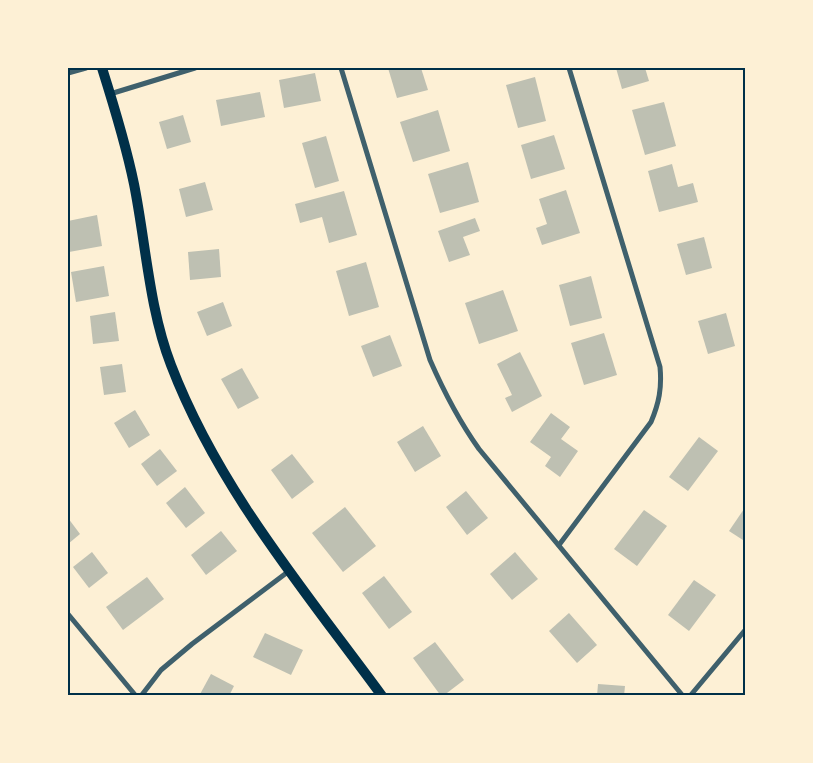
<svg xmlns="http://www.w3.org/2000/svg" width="813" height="763" font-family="'IBM Plex Serif',serif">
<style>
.building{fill:#bec0b2}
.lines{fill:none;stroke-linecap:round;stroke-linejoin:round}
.minor{stroke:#3f606c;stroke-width:5}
.secondary{stroke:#003049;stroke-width:10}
.neatline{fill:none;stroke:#003049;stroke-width:2}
</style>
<rect width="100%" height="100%" fill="#fdf0d5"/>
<!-- building -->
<g class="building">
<path d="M388,68H421L428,90L397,98Z"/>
<path d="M616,68H645L649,81L622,89Z"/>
<path d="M315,73L321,101L284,108L279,80Z"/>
<path d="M535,77L546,121L518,128L506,85Z"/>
<path d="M260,92L265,117L221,126L216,100Z"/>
<path d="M664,102L676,146L645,155L632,110Z"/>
<path d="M438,110L450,151L413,162L400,122Z"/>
<path d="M183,115L191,142L167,149L159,122Z"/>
<path d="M554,135L565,169L531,179L521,145Z"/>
<path d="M326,136L339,181L315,188L302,143Z"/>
<path d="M468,162L479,202L440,213L428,174Z"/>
<path d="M672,164L678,187L693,183L698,202L659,212L648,171Z"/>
<path d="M205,182L213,210L186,217L179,189Z"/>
<path d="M566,190L580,233L542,245L536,228L547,224L539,199Z"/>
<path d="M344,191L357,235L329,243L322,217L300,223L295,204Z"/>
<path d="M97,215L102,246L69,252L68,221Z"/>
<path d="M475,218L480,231L463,237L470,255L449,262L438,231Z"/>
<path d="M704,237L712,268L686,275L677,244Z"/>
<path d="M219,249L221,277L190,280L188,252Z"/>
<path d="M366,262L379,307L349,316L336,271Z"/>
<path d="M104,266L109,296L76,302L71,272Z"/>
<path d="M591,276L602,318L570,326L559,285Z"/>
<path d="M503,290L518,331L479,344L465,303Z"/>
<path d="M223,302L232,326L207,336L197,312Z"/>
<path d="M115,312L119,341L93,344L90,316Z"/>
<path d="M726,313L735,346L708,354L698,321Z"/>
<path d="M604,333L617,375L584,385L571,343Z"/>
<path d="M390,335L402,366L373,377L361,346Z"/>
<path d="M520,352L542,396L512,412L505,398L512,395L497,364Z"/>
<path d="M122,364L126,392L104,395L100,367Z"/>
<path d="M242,368L259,398L238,409L221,379Z"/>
<path d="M135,410L150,435L129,448L114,423Z"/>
<path d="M551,413L570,427L561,439L578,451L560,477L545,466L551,457L530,442Z"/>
<path d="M423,426L441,456L415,472L397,442Z"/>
<path d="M699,437L718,451L688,491L669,477Z"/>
<path d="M160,449L177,471L157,486L141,464Z"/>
<path d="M292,454L314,482L292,499L271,470Z"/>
<path d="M185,487L205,513L186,528L166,503Z"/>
<path d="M466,491L488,518L467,535L446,507Z"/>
<path d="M746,506V542L729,531Z"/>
<path d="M345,507L376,546L343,572L312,533Z"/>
<path d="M644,510L667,526L637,566L614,549Z"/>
<path d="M68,518L80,534L68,544Z"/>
<path d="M221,531L237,551L206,575L191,555Z"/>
<path d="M92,552L108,573L89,588L73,567Z"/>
<path d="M515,552L538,579L512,600L490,574Z"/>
<path d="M384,576L412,612L389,629L362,593Z"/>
<path d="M147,577L164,599L123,630L106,607Z"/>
<path d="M694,580L716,595L689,631L668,615Z"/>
<path d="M569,613L597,645L577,663L549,631Z"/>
<path d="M265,633L303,650L291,675L253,657Z"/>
<path d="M435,642L464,680L443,696H441L413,658Z"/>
<path d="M211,674L234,686L229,696H199Z"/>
<path d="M598,684L625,686L624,696H597Z"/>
</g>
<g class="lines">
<!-- minor -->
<g class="minor">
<path d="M341,68L430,360C444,392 459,421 479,449L683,696"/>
<path d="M68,73L86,68"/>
<path d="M110,94L195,68"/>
<path d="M559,545L651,422C659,403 662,388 660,367L569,68"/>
<path d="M68,614L136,696"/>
<path d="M141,696L161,670L192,644L289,571"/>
<path d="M690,696L746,629"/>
</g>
<!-- secondary -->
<path class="secondary" d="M102,68C114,106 126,145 134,184C146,244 149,308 171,365C218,488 305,591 382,696"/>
</g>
<!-- border -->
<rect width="813" height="763" fill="none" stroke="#fdf0d5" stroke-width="138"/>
<rect x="69" y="69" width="675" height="625" class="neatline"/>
</svg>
